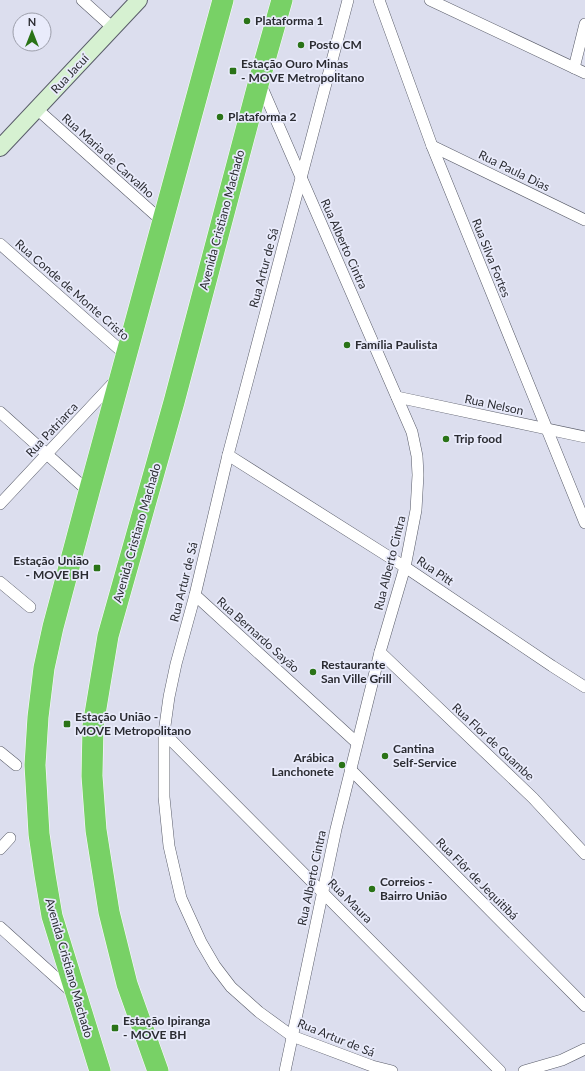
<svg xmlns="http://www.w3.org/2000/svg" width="585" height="1071" font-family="Lato,sans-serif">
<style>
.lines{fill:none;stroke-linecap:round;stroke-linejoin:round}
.street-casing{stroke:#595c69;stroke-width:12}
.secondary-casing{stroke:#595c69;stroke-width:18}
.highway-casing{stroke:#fff;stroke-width:22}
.street{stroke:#fff;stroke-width:11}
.secondary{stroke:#d6f1d1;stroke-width:16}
.highway{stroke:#78d166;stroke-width:21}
.poi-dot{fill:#2a7317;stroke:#e9ebfb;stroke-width:1.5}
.labels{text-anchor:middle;stroke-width:3.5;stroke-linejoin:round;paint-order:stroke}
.poi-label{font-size:12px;font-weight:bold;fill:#2b2c32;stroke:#e9ebfb;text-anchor:start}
.street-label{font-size:12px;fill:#2b2c32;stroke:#e9ebfb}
</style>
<rect width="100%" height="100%" fill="#dcdeee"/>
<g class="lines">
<defs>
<g id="street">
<path d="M82,0L113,28"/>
<path d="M348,0L228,455L195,595L176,664L169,697L164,733V797L169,846L181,898L201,942L215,966L231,987L259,1012L292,1036L372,1066L392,1071"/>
<path d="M379,0L432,146L585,523"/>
<path d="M430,0L585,73"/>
<path d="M574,68L585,24"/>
<path d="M260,83L412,432L417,456L418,475L416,510L405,567L380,652L336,829L285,1071"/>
<path d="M37,109L162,221"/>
<path d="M432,146L585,220"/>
<path d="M0,244L127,356"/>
<path d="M397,397L585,437"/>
<path d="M0,412L89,492"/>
<path d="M228,455L405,567L552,666L585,687"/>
<path d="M0,504L116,380"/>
<path d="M0,582L30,607"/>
<path d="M195,595L356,742"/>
<path d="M380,652L533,798L585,854"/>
<path d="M164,733L500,1071"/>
<path d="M0,752L16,765"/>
<path d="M350,769L585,1006"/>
<path d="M0,849L10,838"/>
<path d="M0,927L72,992"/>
<path d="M524,1071L562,1060L585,1049"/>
</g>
<path id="secondary" d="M0,148L139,0"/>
<g id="highway">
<path d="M100,1071L52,916L45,875L39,834L35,765L38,717L44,668L53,627L89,492L223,0"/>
<path d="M158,1071L127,984L109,912L96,830L92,776L93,726L108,636L174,402L259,81L282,0"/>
</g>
</defs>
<!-- street casing -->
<use href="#street" class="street-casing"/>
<!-- secondary casing -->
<use href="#secondary" class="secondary-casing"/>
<!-- highway casing -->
<use href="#highway" class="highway-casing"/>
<!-- street -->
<use href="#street" class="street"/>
<!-- secondary -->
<use href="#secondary" class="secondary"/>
<!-- highway -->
<use href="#highway" class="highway"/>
</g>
<!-- markers -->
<g class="poi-dot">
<circle cx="247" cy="21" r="4"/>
<circle cx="301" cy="45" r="4"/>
<rect x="229" y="67" width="8" height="8" rx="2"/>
<circle cx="220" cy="117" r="4"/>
<circle cx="347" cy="345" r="4"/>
<circle cx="446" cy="439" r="4"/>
<rect x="93" y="564" width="8" height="8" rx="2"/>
<circle cx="313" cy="672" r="4"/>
<rect x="63" y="720" width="8" height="8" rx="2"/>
<circle cx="385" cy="756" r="4"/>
<circle cx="342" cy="765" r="4"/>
<circle cx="372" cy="889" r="4"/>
<rect x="111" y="1024" width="8" height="8" rx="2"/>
</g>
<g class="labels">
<!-- poi labels -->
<g class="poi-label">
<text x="255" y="25">Plataforma 1</text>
<text x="309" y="49">Posto CM</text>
<text x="241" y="68">Estação Ouro Minas<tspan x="241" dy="14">- MOVE Metropolitano</tspan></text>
<text x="228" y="121">Plataforma 2</text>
<text x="355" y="349">Família Paulista</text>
<text x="454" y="443">Trip food</text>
<text x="89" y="565" text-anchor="end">Estação União<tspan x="89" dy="14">- MOVE BH</tspan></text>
<text x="321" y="669">Restaurante<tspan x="321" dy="14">San Ville Grill</tspan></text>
<text x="75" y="721">Estação União -<tspan x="75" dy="14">MOVE Metropolitano</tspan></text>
<text x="393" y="753">Cantina<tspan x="393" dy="14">Self-Service</tspan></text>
<text x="334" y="762" text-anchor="end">Arábica<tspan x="334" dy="14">Lanchonete</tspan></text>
<text x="380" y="886">Correios -<tspan x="380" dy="14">Bairro União</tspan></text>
<text x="123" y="1025">Estação Ipiranga<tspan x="123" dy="14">- MOVE BH</tspan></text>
</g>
<!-- street labels -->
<g class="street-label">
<text transform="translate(70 74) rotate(-47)" y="4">Rua Jacuí</text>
<text transform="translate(108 156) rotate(42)" y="4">Rua Maria de Carvalho</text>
<text transform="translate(514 171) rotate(26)" y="4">Rua Paula Dias</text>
<text transform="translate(222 220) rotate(-75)" y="4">Avenida Cristiano Machado</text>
<text transform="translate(344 244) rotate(66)" y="4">Rua Alberto Cintra</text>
<text transform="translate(491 258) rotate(68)" y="4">Rua Silva Fortes</text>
<text transform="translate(264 268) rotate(-75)" y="4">Rua Artur de Sá</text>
<text transform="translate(72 290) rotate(41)" y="4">Rua Conde de Monte Cristo</text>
<text transform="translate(494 405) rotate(12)" y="4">Rua Nelson</text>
<text transform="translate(52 430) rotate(-47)" y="4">Rua Patriarca</text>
<text transform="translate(137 533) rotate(-74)" y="4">Avenida Cristiano Machado</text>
<text transform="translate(390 563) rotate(-76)" y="4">Rua Alberto Cintra</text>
<text transform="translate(435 571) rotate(34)" y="4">Rua Pitt</text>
<text transform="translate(184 582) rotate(-76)" y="4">Rua Artur de Sá</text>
<text transform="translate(258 635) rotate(42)" y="4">Rua Bernardo Sayão</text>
<text transform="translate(493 742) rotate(43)" y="4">Rua Flor de Guambe</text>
<text transform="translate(312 878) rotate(-78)" y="4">Rua Alberto Cintra</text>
<text transform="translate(477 879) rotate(45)" y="4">Rua Flôr de Jequitibá</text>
<text transform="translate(350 901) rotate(45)" y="4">Rua Maura</text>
<text transform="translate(69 968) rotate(74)" y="4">Avenida Cristiano Machado</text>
<text transform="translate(336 1038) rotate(22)" y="4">Rua Artur de Sá</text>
</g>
</g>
<!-- north arrow -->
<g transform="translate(32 32)"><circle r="19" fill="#e9ebfb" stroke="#9d9fab"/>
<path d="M0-3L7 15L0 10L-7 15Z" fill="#2a7317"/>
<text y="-6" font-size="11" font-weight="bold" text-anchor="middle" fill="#2b2c32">N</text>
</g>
</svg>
